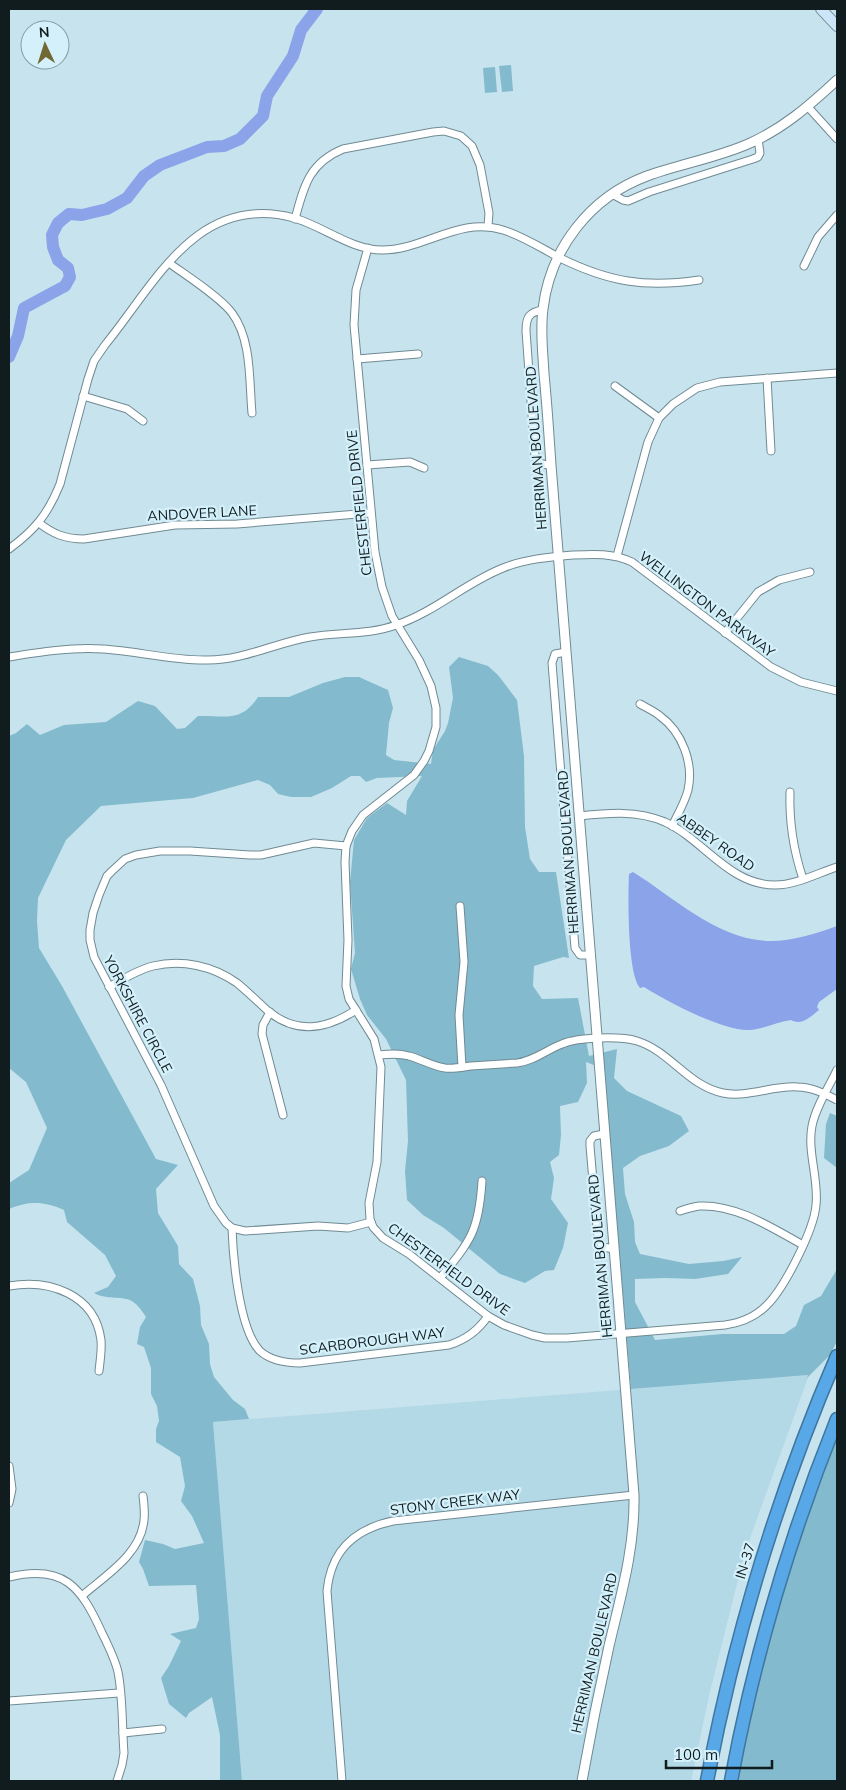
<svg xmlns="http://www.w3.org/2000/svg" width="846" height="1790" font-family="Mulish,sans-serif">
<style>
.built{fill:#b4d9e6}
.green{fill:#83bacd}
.water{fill:#8ba3e8}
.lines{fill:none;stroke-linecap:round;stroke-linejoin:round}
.river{stroke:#8ba3e8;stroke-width:12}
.minor-casing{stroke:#708a93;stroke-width:9}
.tertiary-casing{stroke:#708a93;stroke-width:11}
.secondary-casing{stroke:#708a93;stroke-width:12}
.motorway-casing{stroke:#3f76a0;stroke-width:15}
.minor{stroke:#fff;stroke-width:7}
.tertiary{stroke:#fff;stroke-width:9}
.secondary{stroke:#cde5f8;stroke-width:10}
.motorway{stroke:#58a7e6;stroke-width:12}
.labels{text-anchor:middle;stroke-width:4.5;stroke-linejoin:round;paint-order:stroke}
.street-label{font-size:14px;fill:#111c1f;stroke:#d4f1fb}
</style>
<rect width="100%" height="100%" fill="#c7e4ee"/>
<!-- built -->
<path class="built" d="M809,1375L745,1552L709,1696L691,1781H242L213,1422Z"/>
<!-- green -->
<g class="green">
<path d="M511,65L513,91L502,92L499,66Z"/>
<path d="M495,67L497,92L485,93L483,68Z"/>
<path d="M459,657L488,666L498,675L517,700L524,756L525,827L530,859L539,872H556L569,958L563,957L534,966L533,986L542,999L578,998L589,1056L617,1049L614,1078L627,1091L681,1116L689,1131L669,1146L640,1156L623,1168L625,1194L634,1222L635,1242L640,1254L689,1264L723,1261L742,1257L728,1274L695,1279L666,1278L635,1279V1302L655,1340L722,1334H784L796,1326L804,1305L821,1296L837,1269V1341L830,1355L807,1378L808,1375L631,1389L604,1069L586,1062L587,1083L578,1102L560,1106L561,1135L559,1155L550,1162L554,1178L551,1199L568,1223L563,1248L554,1270L545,1271L525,1283L500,1274L444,1228L423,1215L407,1200L405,1171L408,1141L406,1080L386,1039L367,1015L360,999L351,969L355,953L350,882L354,840L367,818L387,803L406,815L407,801L422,776L377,778L366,782L360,776H351L332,788L311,797H291L278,794L270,785L258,780L193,798L101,806L66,840L38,898L37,921L39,948L62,986L156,1159L178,1165L156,1189L158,1213L178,1246L179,1264L193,1279L200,1306L201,1325L209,1344L210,1364L214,1377L233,1400L245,1409L249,1419L213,1422L242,1781H220V1735L212,1697L189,1713L186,1718L169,1704L161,1678L169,1666L181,1641L170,1634L196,1628L199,1619L196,1585L149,1586L143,1569L139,1562L145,1540L163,1544L175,1549L204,1543L192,1516L181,1501L185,1486L180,1457L156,1442V1429L159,1421L157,1406L151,1394V1368L144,1347L137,1344L140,1327L146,1317C142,1311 138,1305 132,1301C124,1296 107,1300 94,1293L108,1287L116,1276L105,1255L67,1222L64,1210C43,1201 30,1201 9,1209V1183L29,1170L47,1128L26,1082L9,1068V736L16,733L27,724L40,735L64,725L106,722L138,701L155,706L177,729L185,728L198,716C225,715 241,723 258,697H289L323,683L345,677H359L388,690L393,708L389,723L386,755L394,760L431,764L433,750L445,731L448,723L453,698L449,667Z"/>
<path d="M830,1113L837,1116V1168L824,1158L826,1124Z"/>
<path d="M837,1425V1781H732L784,1568Z"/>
</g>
<!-- water -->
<path class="water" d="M633,872C675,898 715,938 767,941C789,942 816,934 837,926V989L819,1002L817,1007L819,1010C810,1017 802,1026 791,1020C776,1022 764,1029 749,1030C723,1031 666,1001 644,987L640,988C627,973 628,895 629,874Z"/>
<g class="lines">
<!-- river -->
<path class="river" d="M9,357L18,336L24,308L65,286L70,277L68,268L58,260L53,247L52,235L58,223L69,214L82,215L107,209L127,198L144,176L160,165L207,147L224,146L240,139L263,116L267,96L293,56L301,30L317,9"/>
<defs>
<g id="minor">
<path d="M808,107L837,139"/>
<path d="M612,194L623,200L628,201L649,192L753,159L758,157L760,153L758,139"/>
<path d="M295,219C304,186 309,163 343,149L433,132L444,131L461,136L472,146L480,165L489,213L488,226"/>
<path d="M368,248L356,290L354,325L375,552L382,587L392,616L419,660L431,686L436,708V727L429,751L424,761L414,775L363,815L352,831L346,846L345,862L348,940L346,986L349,999L374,1039L381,1067L377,1162L369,1203L370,1219L373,1227L383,1238L409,1254L488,1316L504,1325L532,1335L545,1338H567L725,1325C740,1323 755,1317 766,1306C784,1289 814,1230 816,1205C819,1179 807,1152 812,1126C816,1106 829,1087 837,1070"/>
<path d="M169,263C187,276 220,297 232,313C252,340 249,381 252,413"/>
<path d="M804,266L818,237L837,215"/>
<path d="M543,310C529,312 526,317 526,331L535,456C537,464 544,465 551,465"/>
<path d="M357,359L418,354"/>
<path d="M767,378L771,451"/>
<path d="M615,386L659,418"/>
<path d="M83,396L127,409L143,421"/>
<path d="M367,465L410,462L424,468"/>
<path d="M39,523C53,534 65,539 84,539L175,525L237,524L370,513"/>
<path d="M9,549C35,530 48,514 60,484L88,379L94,361L105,345C155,284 197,192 294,218C323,226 351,250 382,250C424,250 460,216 503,230C523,236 541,248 560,258C609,282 645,288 699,280"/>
<path d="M617,556L648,442L659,418L673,404L697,388L720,382L837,373"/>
<path d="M725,633L758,592L779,580L810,572"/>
<path d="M566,652L555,654L552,663L575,948L580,955H590"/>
<path d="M9,657C40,652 71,647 103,649C138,651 172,661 208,660C244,660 275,643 310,637C339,632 369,635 396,625C435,612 465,583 503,568C525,559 549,557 573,555C594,554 612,553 632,562L771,667L801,682L837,691"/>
<path d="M640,704C647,708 654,711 660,716C682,732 694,763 688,790C685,802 678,814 672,826"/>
<path d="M790,792C789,823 793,849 803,879"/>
<path d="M579,816C608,813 637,810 665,822C704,840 729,885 775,885C796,885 818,873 837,867"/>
<path d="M346,846L314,843L261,855H250L190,851H160L136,855L125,859L112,871L107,876L99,895L93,913L90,930V940L94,957L161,1085L214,1206L226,1223L232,1228L245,1231L318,1226L348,1228L371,1222"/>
<path d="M460,906L464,962L459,1015L462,1067"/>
<path d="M109,987C123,979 137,970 153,966C182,959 213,966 237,983C248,992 258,1002 268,1011C297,1035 327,1029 356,1010"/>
<path d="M270,1012L263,1025L262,1034L283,1115"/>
<path d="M379,1055C389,1054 399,1053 409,1056C421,1059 432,1066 445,1068C453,1069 463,1067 471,1066C487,1065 502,1064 517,1063C534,1061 546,1050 562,1044C578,1037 620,1036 637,1041C670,1051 688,1086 723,1093C748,1098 773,1085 798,1087C812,1087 825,1094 837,1100"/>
<path d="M604,1134L594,1136L590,1141V1146L598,1239L603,1247L614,1249"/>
<path d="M680,1211C686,1209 692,1207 699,1206C736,1204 772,1228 803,1245"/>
<path d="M232,1228C233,1257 239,1330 260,1351C271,1361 285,1363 300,1363L449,1345C465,1340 478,1331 488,1316"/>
<path d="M440,1278C471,1241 479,1230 482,1181"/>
<path d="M9,1286C49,1279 95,1294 101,1340C102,1350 100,1361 99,1371"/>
<path d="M9,1466L12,1489L9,1503"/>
<path d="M9,1577C63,1564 81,1586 102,1633C108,1645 115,1659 118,1672C123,1697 122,1728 124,1753L122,1765L117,1781"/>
<path d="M83,1595C106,1575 141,1554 144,1520C145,1512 144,1504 143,1496"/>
<path d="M9,1701L119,1693"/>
<path d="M123,1733L162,1729"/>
<path d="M342,1781L327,1591C331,1550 355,1529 393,1521L634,1495"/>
</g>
<path id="tertiary" d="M582,1781C590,1736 599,1691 609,1646C621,1595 635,1548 634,1495L551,465C549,435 547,404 544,374C543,353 540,331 543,309C550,249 590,197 647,176C680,164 716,158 748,144C783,129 810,105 837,80"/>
<path id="secondary" d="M821,9L837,26"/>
<g id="motorway">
<path d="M707,1781C735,1634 778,1493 837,1356"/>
<path d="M731,1781C754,1657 790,1536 837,1419"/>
</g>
</defs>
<!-- minor casing -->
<use href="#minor" class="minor-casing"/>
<!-- tertiary casing -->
<use href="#tertiary" class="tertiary-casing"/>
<!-- secondary casing -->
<use href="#secondary" class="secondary-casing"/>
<!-- motorway casing -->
<use href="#motorway" class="motorway-casing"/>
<!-- minor -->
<use href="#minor" class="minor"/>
<!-- tertiary -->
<use href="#tertiary" class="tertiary"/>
<!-- secondary -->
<use href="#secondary" class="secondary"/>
<!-- motorway -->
<use href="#motorway" class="motorway"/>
</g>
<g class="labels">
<!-- street labels -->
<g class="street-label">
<text transform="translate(536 448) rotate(-94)" y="5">HERRIMAN BOULEVARD</text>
<text transform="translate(359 503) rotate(-96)" y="5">CHESTERFIELD DRIVE</text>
<text transform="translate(202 513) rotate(-3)" y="5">ANDOVER LANE</text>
<text transform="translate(707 604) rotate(37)" y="5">WELLINGTON PARKWAY</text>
<text transform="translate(716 842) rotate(35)" y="5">ABBEY ROAD</text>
<text transform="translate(568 852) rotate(-94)" y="5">HERRIMAN BOULEVARD</text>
<text transform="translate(138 1014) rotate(62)" y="5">YORKSHIRE CIRCLE</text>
<text transform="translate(600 1256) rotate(-95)" y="5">HERRIMAN BOULEVARD</text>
<text transform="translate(449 1269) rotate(36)" y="5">CHESTERFIELD DRIVE</text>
<text transform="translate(372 1341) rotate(-7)" y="5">SCARBOROUGH WAY</text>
<text transform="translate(455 1502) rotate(-7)" y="5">STONY CREEK WAY</text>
<text transform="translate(745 1561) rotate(-73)" y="5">IN-37</text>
<text transform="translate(594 1653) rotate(-77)" y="5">HERRIMAN BOULEVARD</text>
</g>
</g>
<!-- border -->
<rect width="846" height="1790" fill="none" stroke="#111c1f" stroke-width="20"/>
<!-- north arrow -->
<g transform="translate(45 45) rotate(356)"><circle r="24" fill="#d4f1fb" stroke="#869ca3"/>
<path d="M0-4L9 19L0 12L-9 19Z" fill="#716834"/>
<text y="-8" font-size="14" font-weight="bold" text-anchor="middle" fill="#111c1f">N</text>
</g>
<!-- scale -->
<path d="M666 1760v8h106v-8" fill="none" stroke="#111c1f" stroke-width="2.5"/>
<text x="674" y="1760" font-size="15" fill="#111c1f" stroke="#d4f1fb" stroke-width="4" paint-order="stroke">100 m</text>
</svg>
